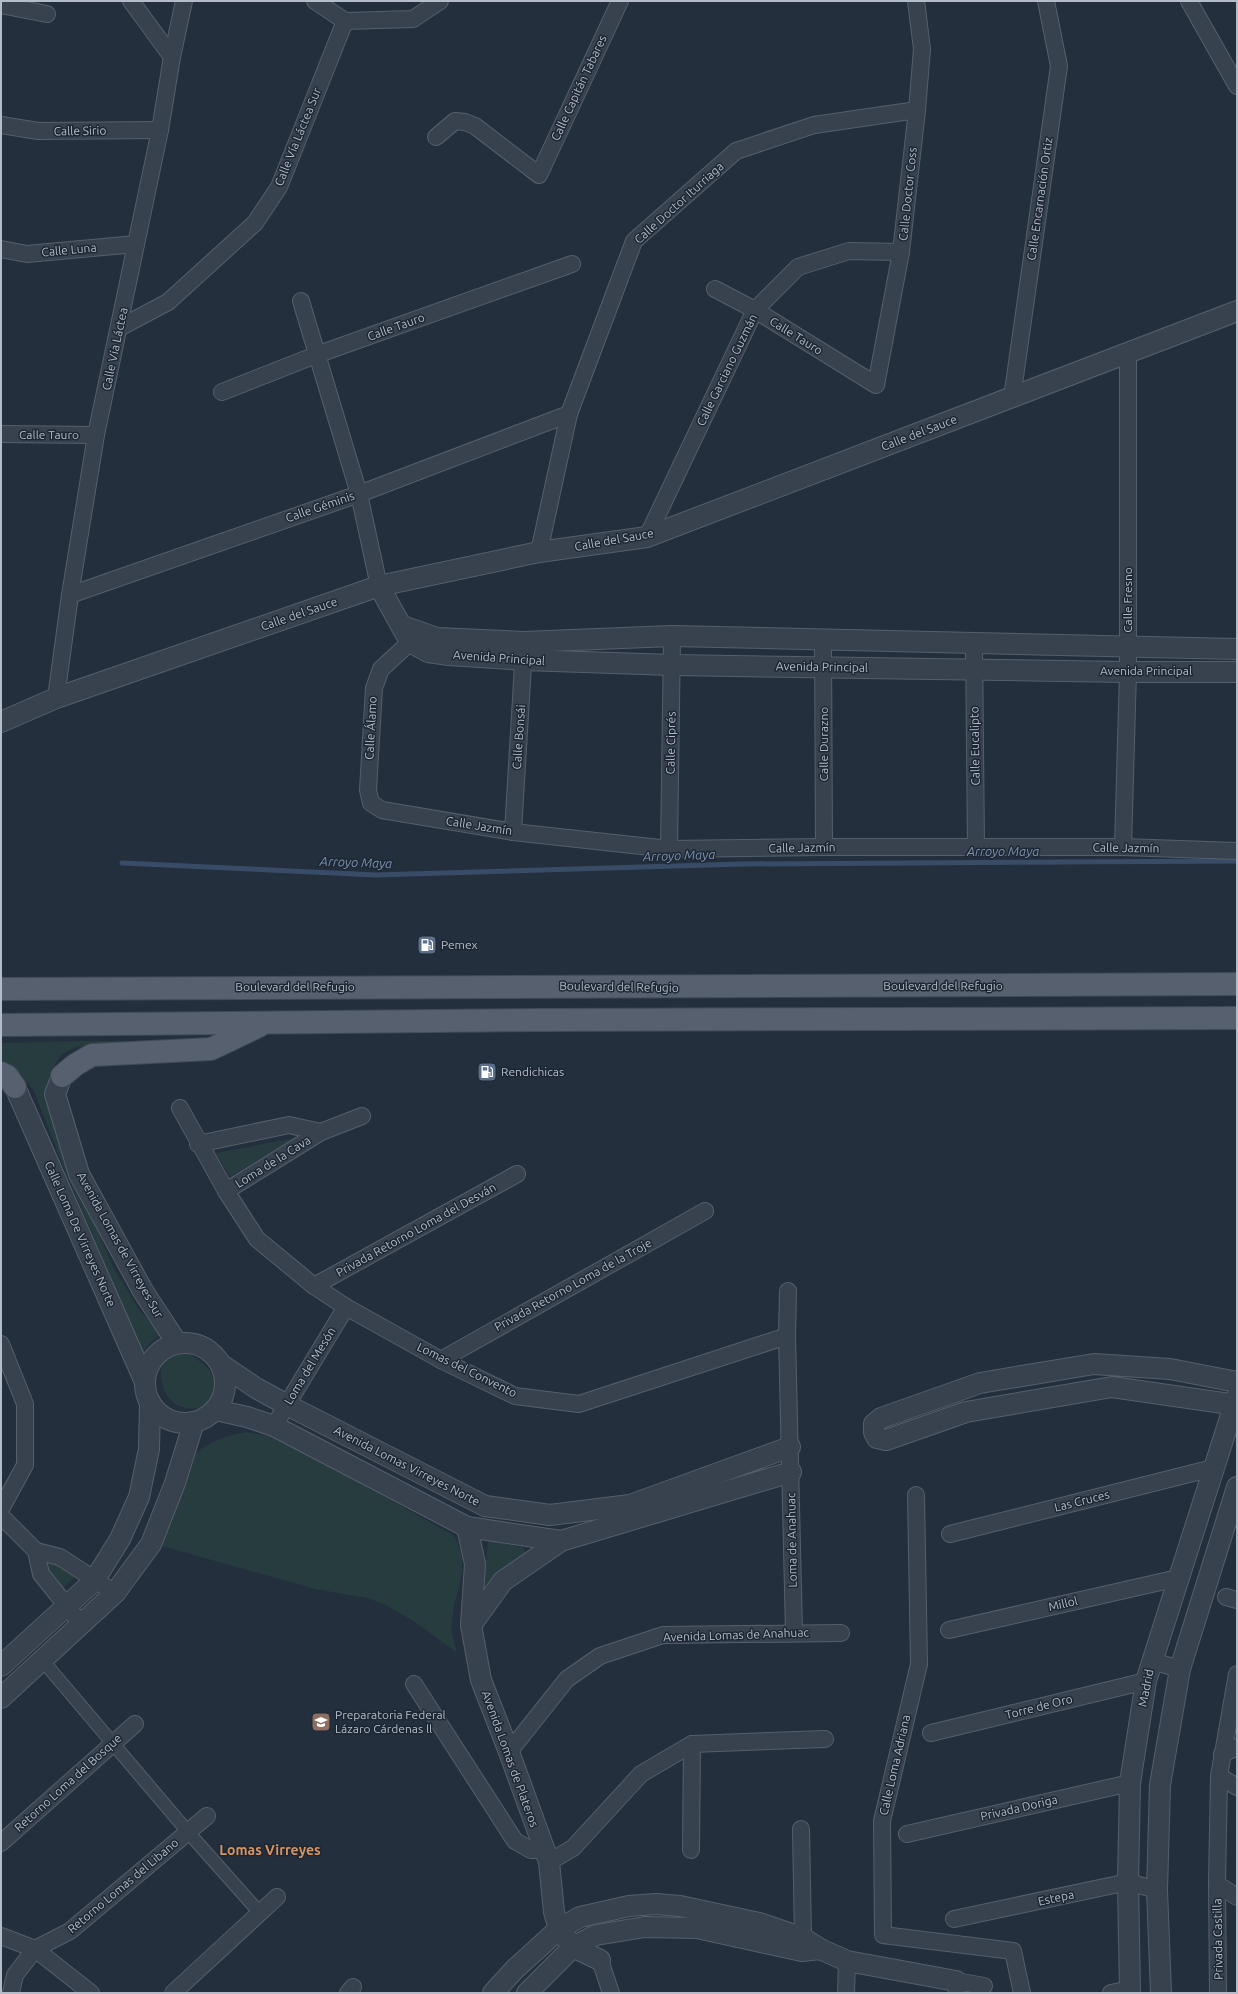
<svg xmlns="http://www.w3.org/2000/svg" width="1238" height="1994" font-family="Ubuntu,sans-serif">
<style>
.green{fill:#263c3f}
.lines{fill:none;stroke-linecap:round;stroke-linejoin:round}
.stream{stroke:#394c67;stroke-width:5}
.pedestrian-casing{stroke:#565f6c;stroke-width:14}
.minor-casing{stroke:#565f6c;stroke-width:18}
.tertiary-casing{stroke:#565f6c;stroke-width:22}
.primary-casing{stroke:#414a57;stroke-width:24}
.pedestrian{stroke:#38414e;stroke-width:12}
.minor{stroke:#38414e;stroke-width:16}
.tertiary{stroke:#38414e;stroke-width:20}
.primary{stroke:#56606e;stroke-width:22}
.labels{text-anchor:middle;stroke-width:3;stroke-linejoin:round;paint-order:stroke}
.street-label{font-size:12px;fill:#b4bcc9;stroke:#1d2633}
.poi-label{font-size:12px;fill:#b4bcc9;stroke:#1d2633;text-anchor:start}
.water-label{font-size:13px;font-style:italic;fill:#7c92b1;stroke:#1d2633}
.quarter-label{font-size:14px;font-weight:bold;fill:#d59563;stroke:#1d2633}
</style>
<rect width="100%" height="100%" fill="#242f3e"/>
<!-- green -->
<g class="green">
<path d="M76,1041H213L76,1047L62,1054L54,1066L46,1088L49,1104L69,1166L114,1269L140,1311L162,1335L154,1339L139,1356L110,1275L64,1168L34,1091L20,1073L1,1060V1043Z"/>
<path d="M295,1138L230,1177L216,1153Z"/>
<path d="M184,1351C194,1356 203,1363 210,1371C241,1407 174,1427 163,1386C159,1370 160,1365 171,1353Z"/>
<path d="M246,1432L274,1437L299,1449L453,1535C476,1568 449,1597 452,1632C453,1639 456,1646 457,1653L415,1622L384,1604L367,1598L315,1589L162,1546L190,1461C201,1443 226,1436 246,1432Z"/>
<path d="M489,1540L524,1548L526,1557L478,1603Z"/>
<path d="M48,1562L78,1573L62,1589L46,1565Z"/>
</g>
<g class="lines">
<!-- stream -->
<path class="stream" d="M122,863L376,875L742,864L1237,861"/>
<defs>
<path id="pedestrian" d="M43,1661L188,1832L260,1913"/>
<g id="minor">
<path d="M131,1L172,57"/>
<path d="M315,1L345,21"/>
<path d="M1189,1L1237,86"/>
<path d="M1,5L47,14"/>
<path d="M345,21L413,19L440,1"/>
<path d="M1,125L38,131L160,130"/>
<path d="M436,137L455,121L465,122L475,126L539,175L620,1"/>
<path d="M1,249L27,254L136,244"/>
<path d="M715,289L755,310L876,385L901,252L917,110L922,49L916,1"/>
<path d="M301,301L359,494L379,586"/>
<path d="M119,328L168,302L255,223L279,187L345,21"/>
<path d="M222,392L316,355L572,264"/>
<path d="M1012,398L1059,66L1046,1"/>
<path d="M1,434L96,435"/>
<path d="M647,537L755,310L798,267L849,251L901,252"/>
<path d="M539,552L569,414L634,241L736,151L814,125L917,110"/>
<path d="M70,595L359,494L569,414"/>
<path d="M418,635L381,669L374,688L368,790L371,803L382,810L513,832L669,849L824,847H1123L1237,851"/>
<path d="M823,640L824,847"/>
<path d="M974,644L976,847"/>
<path d="M56,698L70,595L96,435L160,130L172,57L184,1"/>
<path d="M513,832L524,648"/>
<path d="M1123,847L1128,672V353"/>
<path d="M669,849L672,636"/>
<path d="M180,1108L226,1191L257,1239L314,1286L346,1307L441,1360L515,1396L579,1404L787,1336"/>
<path d="M198,1144L289,1125L321,1132"/>
<path d="M226,1191L321,1132L362,1116"/>
<path d="M314,1286L517,1174"/>
<path d="M788,1291L787,1336L794,1632"/>
<path d="M1,1344L25,1404V1465L1,1509"/>
<path d="M441,1360L705,1211"/>
<path d="M274,1426L346,1307"/>
<path d="M916,1495L919,1664L882,1821L883,1935L1013,1951L1022,1993"/>
<path d="M1,1516L36,1551L41,1574L82,1625"/>
<path d="M950,1534L1213,1468"/>
<path d="M36,1551L60,1557L115,1593"/>
<path d="M1226,1597L1237,1600"/>
<path d="M949,1630L1178,1578"/>
<path d="M1152,1661L1180,1669"/>
<path d="M414,1684L515,1841L531,1850H544"/>
<path d="M931,1733L1146,1681"/>
<path d="M509,1752L567,1679L600,1656L663,1635L841,1633"/>
<path d="M1222,1754L1237,1747"/>
<path d="M1219,1776L1237,1787"/>
<path d="M801,1829L803,1938L802,1949"/>
<path d="M907,1834L1130,1783"/>
<path d="M1,1843L135,1724"/>
<path d="M691,1850L692,1744"/>
<path d="M549,1862L573,1848L641,1774L692,1744L825,1739"/>
<path d="M1217,1884L1237,1897"/>
<path d="M954,1919L1128,1882L1157,1890"/>
<path d="M1,1936L35,1949L91,1993"/>
<path d="M600,1960L611,1993"/>
<path d="M11,1993L15,1975L35,1949L70,1931L207,1816"/>
<path d="M173,1993L277,1897"/>
<path d="M348,1993L353,1987"/>
<path d="M846,1993L847,1961"/>
<path d="M957,1993L956,1981L984,1986"/>
<path d="M1111,1993L1130,1989"/>
<path d="M1218,1993L1217,1884L1219,1776L1237,1674"/>
</g>
<g id="tertiary">
<path d="M379,586L410,642L428,652L449,655L524,660L672,665L1128,672H1237"/>
<path d="M403,626L437,638L524,642L672,636L1237,649"/>
<path d="M1,722L56,698L379,586L539,552L647,537L1237,311"/>
<path d="M62,1076L55,1094L79,1174L143,1291L177,1343"/>
<path d="M15,1087L145,1382"/>
<circle cx="185" cy="1383" r="40"/>
<path d="M222,1365L256,1388L287,1405L485,1506L550,1515L630,1505L790,1447"/>
<path d="M1237,1382L1170,1369L1094,1364L980,1383L881,1418L874,1424V1432L877,1438L886,1440L966,1412L1112,1387L1237,1405"/>
<path d="M216,1410L247,1417L274,1426L467,1527L561,1541L791,1472"/>
<path d="M467,1527L475,1564L471,1625L481,1680L509,1752L549,1862L554,1912L559,1929L573,1947L600,1960"/>
<path d="M471,1625L503,1581L561,1541"/>
<path d="M1,1666L94,1581L120,1539L139,1497L149,1449L150,1402"/>
<path d="M1,1698L115,1593L151,1544L175,1483L194,1422"/>
<path d="M493,1993L515,1969L559,1929L580,1917L629,1906L656,1904L680,1906L759,1923L803,1938L820,1949L847,1961L956,1981"/>
<path d="M527,1993L573,1947L596,1935L645,1927L697,1928L802,1951L820,1949"/>
<path d="M1130,1993L1128,1882L1130,1783L1146,1681L1237,1396"/>
<path d="M1161,1993L1157,1890L1160,1785L1180,1669L1237,1487"/>
</g>
<g id="primary">
<path d="M1,989L1237,984"/>
<path d="M1,1025L544,1020L1237,1018"/>
<path d="M1,1073L7,1076L15,1087"/>
<path d="M62,1076L75,1065L92,1055L211,1049L259,1026"/>
</g>
</defs>
<!-- pedestrian casing -->
<use href="#pedestrian" class="pedestrian-casing"/>
<!-- minor casing -->
<use href="#minor" class="minor-casing"/>
<!-- tertiary casing -->
<use href="#tertiary" class="tertiary-casing"/>
<!-- primary casing -->
<use href="#primary" class="primary-casing"/>
<!-- pedestrian -->
<use href="#pedestrian" class="pedestrian"/>
<!-- minor -->
<use href="#minor" class="minor"/>
<!-- tertiary -->
<use href="#tertiary" class="tertiary"/>
<!-- primary -->
<use href="#primary" class="primary"/>
</g>
<!-- icons -->
<defs>
<symbol id="fuel-square" viewBox="-11 -11 22 22"><rect x="-9" y="-9" width="18" height="18" rx="4" fill="#5c6f8a" stroke="#1d2633"/><path d="M-5.5-6h7V0h2V4h1.3V-2.5L3-4.5l.8-.8L6-3V5H2.5V1h-1V6h-7ZM-4.2-4.7v3.2H.2V-4.7Z" fill="#fff"/></symbol>
<symbol id="school-square" viewBox="-11 -11 22 22"><rect x="-9" y="-9" width="18" height="18" rx="4" fill="#8d6e63" stroke="#1d2633"/><path d="M0-5L7-2L0 1L-7-2ZM-4 1L0 2.5L4 1V4Q0 6-4 4Z" fill="#fff"/></symbol>
</defs>
<g fill-rule="evenodd">
<use href="#fuel-square" x="416" y="934" width="22" height="22"/>
<use href="#fuel-square" x="476" y="1061" width="22" height="22"/>
<use href="#school-square" x="310" y="1711" width="22" height="22"/>
</g>
<g class="labels">
<!-- street labels -->
<g class="street-label">
<text transform="translate(579 88) rotate(-65)" y="4">Calle Capitán Tabares</text>
<text transform="translate(80 131) rotate(-1)" y="4">Calle Sirio</text>
<text transform="translate(298 137) rotate(-68)" y="4">Calle Vía Láctea Sur</text>
<text transform="translate(908 194) rotate(-84)" y="4">Calle Doctor Coss</text>
<text transform="translate(1040 199) rotate(-82)" y="4">Calle Encarnación Ortiz</text>
<text transform="translate(679 203) rotate(-42)" y="4">Calle Doctor Iturriaga</text>
<text transform="translate(69 250) rotate(-5)" y="4">Calle Luna</text>
<text transform="translate(396 327) rotate(-20)" y="4">Calle Tauro</text>
<text transform="translate(796 336) rotate(32)" y="4">Calle Tauro</text>
<text transform="translate(115 349) rotate(-78)" y="4">Calle Vía Láctea</text>
<text transform="translate(727 370) rotate(-64)" y="4">Calle Garciano Guzmán</text>
<text transform="translate(919 433) rotate(-21)" y="4">Calle del Sauce</text>
<text x="49" y="439">Calle Tauro</text>
<text transform="translate(320 507) rotate(-19)" y="4">Calle Géminis</text>
<text transform="translate(614 540) rotate(-10)" y="4">Calle del Sauce</text>
<text transform="translate(1128 600) rotate(-90)" y="4">Calle Fresno</text>
<text transform="translate(299 614) rotate(-19)" y="4">Calle del Sauce</text>
<text transform="translate(499 658) rotate(4)" y="4">Avenida Principal</text>
<text transform="translate(822 667) rotate(1)" y="4">Avenida Principal</text>
<text x="1146" y="675">Avenida Principal</text>
<text transform="translate(371 728) rotate(-87)" y="4">Calle Álamo</text>
<text transform="translate(519 737) rotate(-86)" y="4">Calle Bonsái</text>
<text transform="translate(671 743) rotate(-89)" y="4">Calle Ciprés</text>
<text transform="translate(824 744) rotate(-90)" y="4">Calle Durazno</text>
<text transform="translate(975 746) rotate(-91)" y="4">Calle Eucalipto</text>
<text transform="translate(479 826) rotate(9)" y="4">Calle Jazmín</text>
<text transform="translate(802 848) rotate(-1)" y="4">Calle Jazmín</text>
<text transform="translate(1126 848) rotate(1)" y="4">Calle Jazmín</text>
<text x="943" y="990">Boulevard del Refugio</text>
<text x="295" y="991">Boulevard del Refugio</text>
<text transform="translate(619 987) rotate(1)" y="4">Boulevard del Refugio</text>
<text transform="translate(273 1162) rotate(-32)" y="4">Loma de la Cava</text>
<text transform="translate(416 1230) rotate(-29)" y="4">Privada Retorno Loma del Desván</text>
<text transform="translate(80 1234) rotate(66)" y="4">Calle Loma De Virreyes Norte</text>
<text transform="translate(120 1245) rotate(61)" y="4">Avenida Lomas de Virreyes Sur</text>
<text transform="translate(573 1285) rotate(-29)" y="4">Privada Retorno Loma de la Troje</text>
<text transform="translate(310 1366) rotate(-59)" y="4">Loma del Mesón</text>
<text transform="translate(467 1370) rotate(26)" y="4">Lomas del Convento</text>
<text transform="translate(407 1466) rotate(27)" y="4">Avenida Lomas Virreyes Norte</text>
<text transform="translate(1082 1501) rotate(-14)" y="4">Las Cruces</text>
<text transform="translate(792 1540) rotate(-91)" y="4">Loma de Anahuac</text>
<text transform="translate(1063 1604) rotate(-13)" y="4">Millol</text>
<text transform="translate(736 1635) rotate(-2)" y="4">Avenida Lomas de Anahuac</text>
<text transform="translate(1146 1688) rotate(-79)" y="4">Madrid</text>
<text transform="translate(1039 1707) rotate(-14)" y="4">Torre de Oro</text>
<text transform="translate(510 1759) rotate(70)" y="4">Avenida Lomas de Plateros</text>
<text transform="translate(895 1765) rotate(-77)" y="4">Calle Loma Adriana</text>
<text transform="translate(68 1783) rotate(-42)" y="4">Retorno Loma del Bosque</text>
<text transform="translate(1019 1808) rotate(-13)" y="4">Privada Doriga</text>
<text transform="translate(123 1886) rotate(-40)" y="4">Retorno Lomas del Libano</text>
<text transform="translate(1056 1898) rotate(-12)" y="4">Estepa</text>
<text transform="translate(1218 1939) rotate(-91)" y="4">Privada Castilla</text>
</g>
<!-- poi labels -->
<g class="poi-label">
<text x="441" y="949">Pemex</text>
<text x="501" y="1076">Rendichicas</text>
<text x="335" y="1719">Preparatoria Federal<tspan x="335" dy="14">Lázaro Cárdenas ll</tspan></text>
</g>
<!-- water labels -->
<g class="water-label">
<text x="1003" y="856">Arroyo Maya</text>
<text transform="translate(679 855) rotate(-2)" y="5">Arroyo Maya</text>
<text transform="translate(356 862) rotate(2)" y="5">Arroyo Maya</text>
</g>
<!-- quarter labels -->
<g class="quarter-label">
<text x="270" y="1855">Lomas Virreyes</text>
</g>
</g>
<!-- border -->
<rect width="1238" height="1994" fill="none" stroke="#b4bcc9" stroke-width="4"/>
</svg>
